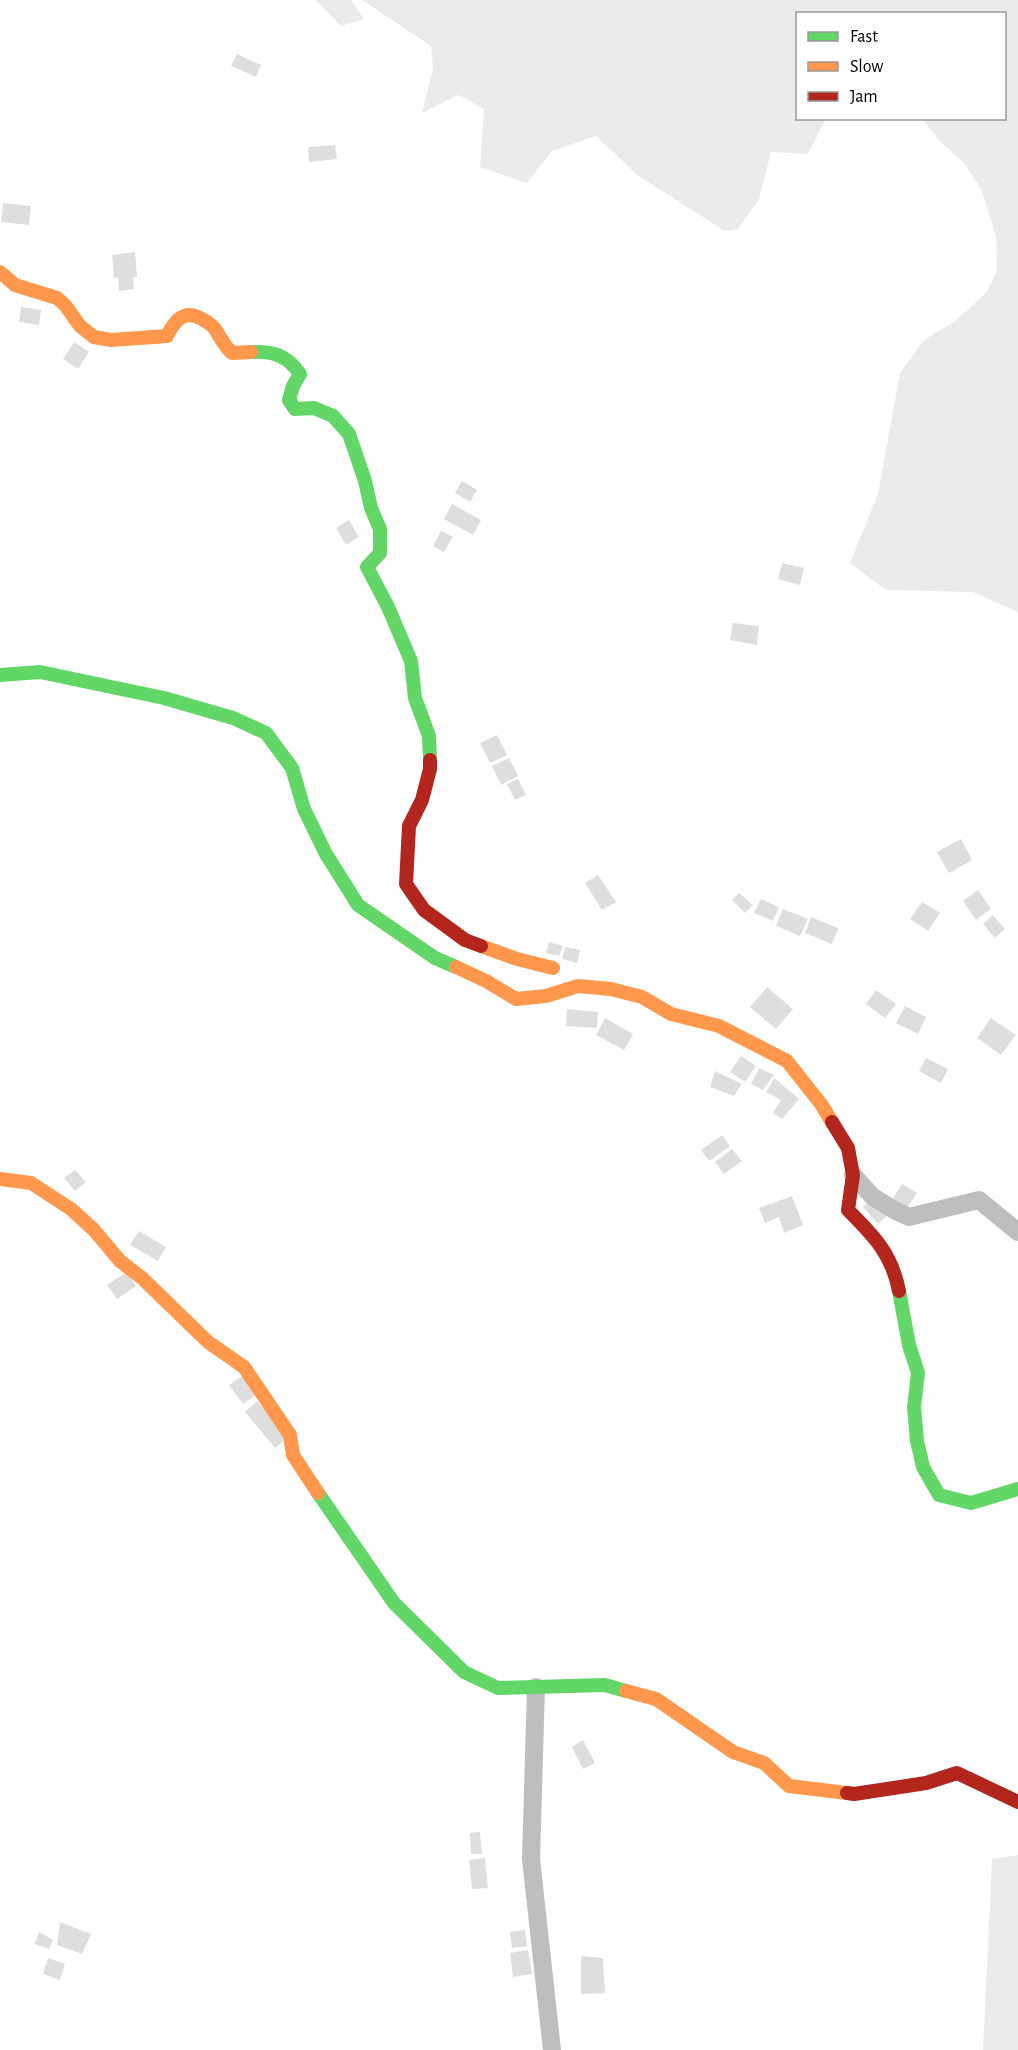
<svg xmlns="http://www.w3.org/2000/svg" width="1018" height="2050" font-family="'Alegreya Sans',sans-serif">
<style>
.green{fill:#ebebeb}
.building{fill:#dedede}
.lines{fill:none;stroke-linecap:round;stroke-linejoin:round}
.street{stroke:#bebebe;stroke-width:18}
.fast{stroke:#63d668;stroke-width:14}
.slow{stroke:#ff974d;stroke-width:14}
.jam{stroke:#b3261e;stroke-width:14}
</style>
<rect width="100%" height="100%" fill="#fff"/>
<!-- green -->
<g class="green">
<path d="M316,0H351L364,19L341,26Z"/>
<path d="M362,0H1018V612L973,592L886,590L850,563L878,494L900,373L923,341L955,321L986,293L997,271L996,236L981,189L964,163L941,142L922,119L1004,118V14H798V118L826,119L808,154L771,152L759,199L738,229L725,231L637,175L596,136L552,151L527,183L480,167L484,109L458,95L422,113L433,68L431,46Z"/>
<path d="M1018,1855V2050H983L992,1859Z"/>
</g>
<!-- building -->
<g class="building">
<path d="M237,54L261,65L256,77L231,66Z"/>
<path d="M335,145L337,159L309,162L308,147Z"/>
<path d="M3,203L31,206L29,225L1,222Z"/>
<path d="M135,252L137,277H133L134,289L119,291L118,277L114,278L112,255Z"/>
<path d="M21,307L41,310L39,325L19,322Z"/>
<path d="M74,342L89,352L78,369L63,359Z"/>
<path d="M462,481L477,490L470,502L455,493Z"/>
<path d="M452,504L481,520L473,535L444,519Z"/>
<path d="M349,520L359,537L346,545L336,528Z"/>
<path d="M441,531L453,537L444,552L433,546Z"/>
<path d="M782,563L804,568L800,585L778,579Z"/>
<path d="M733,623L759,626L757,645L730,640Z"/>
<path d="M497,735L507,755L490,763L480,743Z"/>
<path d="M509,758L518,776L501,785L492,766Z"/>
<path d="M518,779L526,795L515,800L507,784Z"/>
<path d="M961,839L972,860L949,873L937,852Z"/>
<path d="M598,875L616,902L602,910L585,883Z"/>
<path d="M978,890L991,909L976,920L963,901Z"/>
<path d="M739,893L753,905L745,913L732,900Z"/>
<path d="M761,899L779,907L773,921L754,913Z"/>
<path d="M922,902L940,913L928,931L910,919Z"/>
<path d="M783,909L808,919L800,936L776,926Z"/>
<path d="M993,915L1005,929L995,938L983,924Z"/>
<path d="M811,917L838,928L832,944L805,933Z"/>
<path d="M549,942L563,946L559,956L546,953Z"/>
<path d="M565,947L580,950L577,963L562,959Z"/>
<path d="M767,987L793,1009L776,1029L750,1007Z"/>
<path d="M876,990L896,1004L885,1018L866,1004Z"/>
<path d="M905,1006L926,1017L918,1034L896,1023Z"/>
<path d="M567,1009L598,1012L597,1028L566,1026Z"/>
<path d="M605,1018L633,1034L624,1050L596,1035Z"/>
<path d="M991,1018L1016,1035L1001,1055L977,1038Z"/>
<path d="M741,1056L756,1066L745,1082L730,1072Z"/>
<path d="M926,1058L948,1069L941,1083L919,1071Z"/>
<path d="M759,1068L774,1075L763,1090L751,1084Z"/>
<path d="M715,1071L742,1084L734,1096L710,1087Z"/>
<path d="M774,1078L799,1099L782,1119L773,1113L781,1100L766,1092Z"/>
<path d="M722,1135L730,1146L709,1161L701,1150Z"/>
<path d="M732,1149L742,1161L724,1174L715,1162Z"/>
<path d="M75,1170L86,1182L75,1191L64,1178Z"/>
<path d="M902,1184L917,1193L907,1208L893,1198Z"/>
<path d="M792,1196L803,1225L784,1233L779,1217L765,1223L759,1208Z"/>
<path d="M873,1198L888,1215L878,1224L863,1207Z"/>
<path d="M139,1231L166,1247L158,1261L130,1245Z"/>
<path d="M127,1272L136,1286L117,1299L107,1285Z"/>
<path d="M244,1375L257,1394L243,1404L229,1385Z"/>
<path d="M257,1401L288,1437L275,1448L245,1412Z"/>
<path d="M583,1740L595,1763L583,1769L572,1747Z"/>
<path d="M480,1832L482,1854H471L470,1833Z"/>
<path d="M485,1858L488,1888L472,1889L469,1860Z"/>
<path d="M60,1922L91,1934L82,1954L57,1945Z"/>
<path d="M525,1930L527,1946L512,1948L510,1932Z"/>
<path d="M39,1932L53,1940L49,1949L35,1944Z"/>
<path d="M528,1950L532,1974L513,1977L510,1953Z"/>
<path d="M581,1956L603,1958L605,1993L581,1994Z"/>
<path d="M48,1958L65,1964L60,1980L43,1974Z"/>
</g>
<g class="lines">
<!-- street -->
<g class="street">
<path d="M853,1175L873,1197L896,1211L909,1217L979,1200L1018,1232"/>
<path d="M536,1687L531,1859L552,2050"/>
</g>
<!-- fast -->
<g class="fast">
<path d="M251,352C273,351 287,355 300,374L293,386L289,400L295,409L314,408L333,416L349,434L365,481L371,508L380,529V553L367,567L388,607L411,661L415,698L429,736L430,760"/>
<path d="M0,675L40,672L164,698L233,718L266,733L292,768L304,809L326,854L358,905L435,958L456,967"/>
<path d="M899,1291L909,1345L918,1373L914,1407L917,1441L923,1467L939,1495L971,1503L1018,1489"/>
<path d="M318,1493L394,1603L464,1672L498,1688L605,1685L626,1691"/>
</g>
<!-- slow -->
<g class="slow">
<path d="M0,272L15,285L57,298L65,305L80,326L94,337L111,340L167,336C174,322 183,309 200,318C206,321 211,324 215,329C221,338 224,346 232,353L251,352"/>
<path d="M481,946L517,959L553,968"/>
<path d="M456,967L486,981L516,999L546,996L578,986L611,989L642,997L671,1014L719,1026L787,1061L821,1104L832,1122"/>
<path d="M0,1179L31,1183L71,1209L94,1230L120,1261L142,1278L208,1342L244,1367L290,1435L293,1455L318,1493"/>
<path d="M626,1691L656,1699L733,1752L764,1763L789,1786L847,1793"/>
</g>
<!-- jam -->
<g class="jam">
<path d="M430,760V769L422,800L409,826L406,884L424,910L465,940L481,946"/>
<path d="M832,1122L848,1148L853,1175L848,1210C874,1236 892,1254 899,1291"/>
<path d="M847,1793L854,1794L926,1783L957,1773L1018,1802"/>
</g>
</g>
<!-- legend -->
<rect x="796" y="12" width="210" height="108" fill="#ffffff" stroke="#999999" stroke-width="1.5"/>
<rect x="808" y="32" width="30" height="9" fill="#63d668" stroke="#999999" stroke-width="1.5"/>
<text x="850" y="42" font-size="18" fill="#000000">Fast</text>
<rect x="808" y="62" width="30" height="9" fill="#ff974d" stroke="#999999" stroke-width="1.5"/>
<text x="850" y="72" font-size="18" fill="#000000">Slow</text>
<rect x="808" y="92" width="30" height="9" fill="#b3261e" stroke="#999999" stroke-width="1.5"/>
<text x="850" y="102" font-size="18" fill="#000000">Jam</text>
</svg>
